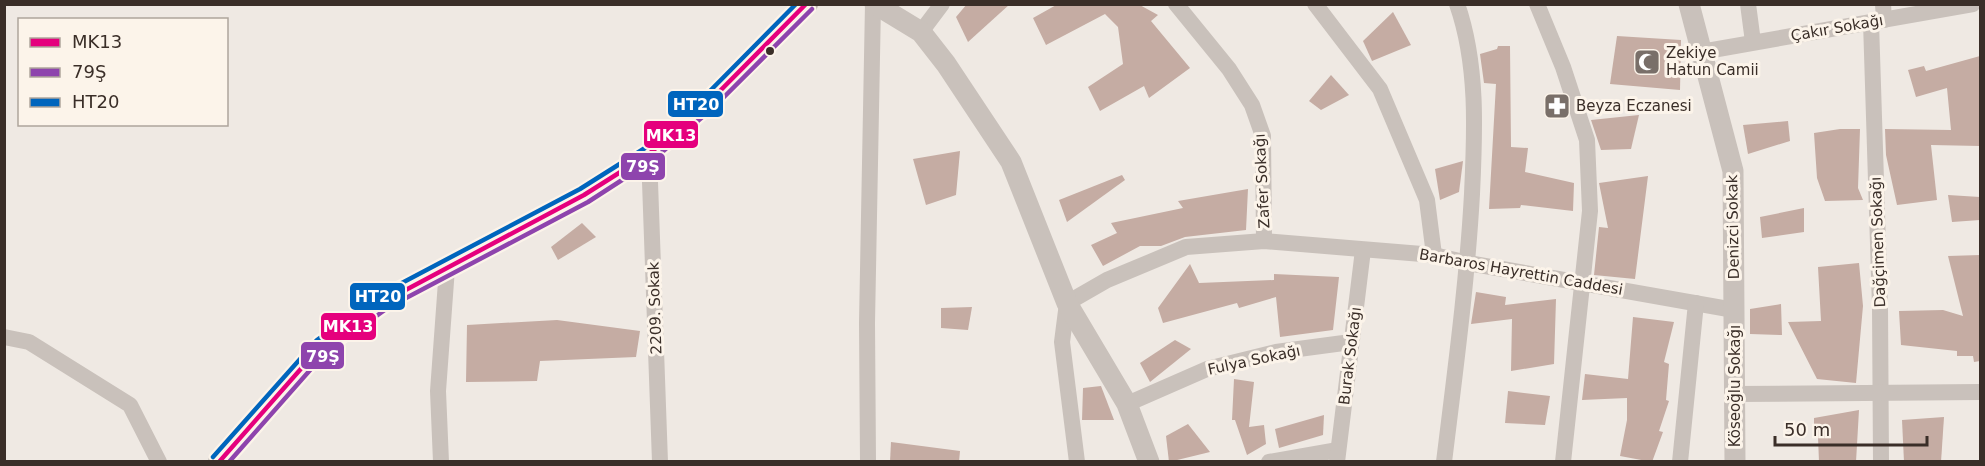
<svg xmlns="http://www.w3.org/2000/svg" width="1985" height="466" font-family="'DejaVu Sans',sans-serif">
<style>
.building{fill:#c5aca3}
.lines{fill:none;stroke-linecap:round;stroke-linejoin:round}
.minor{stroke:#c9c1bb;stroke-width:16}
.tertiary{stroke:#c9c1bb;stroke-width:21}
.secondary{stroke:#b9b1ab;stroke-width:22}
.bus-1-casing{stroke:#fcf4ea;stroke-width:9}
.bus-2-casing{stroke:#fcf4ea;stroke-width:9}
.bus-3-casing{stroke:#fcf4ea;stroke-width:9}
.bus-1{stroke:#e5007d;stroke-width:4.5}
.bus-2{stroke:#8e44ad;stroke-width:4.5}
.bus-3{stroke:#0065bd;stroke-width:4.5}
.bus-dot{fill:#3a2e28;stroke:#fcf4ea;stroke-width:2}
.labels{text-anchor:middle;stroke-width:6;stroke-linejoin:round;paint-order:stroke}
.street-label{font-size:15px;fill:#3a2e28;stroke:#fcf4ea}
.poi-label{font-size:15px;fill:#3a2e28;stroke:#fcf4ea;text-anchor:start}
.line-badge{stroke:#fcf4ea;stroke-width:2}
.badge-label{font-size:16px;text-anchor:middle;font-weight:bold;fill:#fff}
</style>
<rect width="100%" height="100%" fill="#efe9e3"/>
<!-- building -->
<g class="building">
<path d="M967,4H1010L968,42L956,17Z"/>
<path d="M1058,4H1138L1158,15L1151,21L1190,68L1149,98L1144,86L1100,111L1088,87L1123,64L1118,27L1105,14L1046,45L1033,18Z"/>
<path d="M1393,12L1411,45L1372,61L1363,41Z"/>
<path d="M1617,36L1681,40L1680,90L1610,84Z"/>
<path d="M1498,46H1510L1511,147L1528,148L1525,172L1574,183L1573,211L1521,205L1520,208L1489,209L1496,84L1484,83L1480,54L1497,49Z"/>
<path d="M1980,56V146L1931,145L1937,200L1897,205L1886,155L1885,129L1951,130L1947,88L1916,97L1908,70L1924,66L1926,71Z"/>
<path d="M1331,75L1349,95L1321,110L1309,101Z"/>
<path d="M1639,115L1631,149L1601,150L1591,120Z"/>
<path d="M1788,121L1790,141L1748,154L1743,125Z"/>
<path d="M1840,129H1860L1858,188L1863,200L1825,201L1817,178L1814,133Z"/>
<path d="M960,151L956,195L926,205L913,159Z"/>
<path d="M1463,161L1459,192L1440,200L1435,169Z"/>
<path d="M1122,175L1125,180L1067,222L1059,200Z"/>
<path d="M1648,176L1635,279L1594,275L1599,227L1608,228L1599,183Z"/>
<path d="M1248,189L1246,230L1185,237L1161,246H1140L1103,266L1091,245L1117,233L1111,223L1183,208L1178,201Z"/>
<path d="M1948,195L1980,197V220L1952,222Z"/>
<path d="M1804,208V232L1762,238L1760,217Z"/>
<path d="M582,223L596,237L558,260L551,247Z"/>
<path d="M1980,255V361L1974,362L1973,356H1957V351L1901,345L1899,311L1943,310L1963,316L1948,256Z"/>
<path d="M1859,263L1863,306L1856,383L1817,379L1788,322L1821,321L1818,267Z"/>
<path d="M1190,264L1199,283L1274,280V274L1339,277L1333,330L1280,337L1276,297L1239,308L1237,303L1163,323L1158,308Z"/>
<path d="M1476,292L1506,297L1505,305L1556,299L1554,364L1511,371L1512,319L1471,324Z"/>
<path d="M1781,304L1782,335L1750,334V309Z"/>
<path d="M972,307L968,330L941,328V308Z"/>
<path d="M1633,317L1674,322L1664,362L1669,364L1666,400L1669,401L1659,431L1663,432L1652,462L1620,456L1627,420V398L1582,400L1585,374L1628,379Z"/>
<path d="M557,320L640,331L636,357L540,361L537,381L466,382L467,325Z"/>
<path d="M1175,340L1191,349L1150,382L1140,363Z"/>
<path d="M1234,379L1254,382L1249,427L1264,425L1266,444L1247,455L1235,420H1232Z"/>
<path d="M1101,386L1114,420H1082L1083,388Z"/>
<path d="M1508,391L1550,396L1545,425L1505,423Z"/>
<path d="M1859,410L1856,462H1819L1818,437H1814V418Z"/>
<path d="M1324,415L1323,435L1279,448L1275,429Z"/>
<path d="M1944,417L1941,462H1904L1902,420Z"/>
<path d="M1188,424L1210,452L1169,462L1166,436Z"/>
<path d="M891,442L960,451L959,462H890Z"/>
</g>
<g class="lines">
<!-- minor -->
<g class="minor">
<path d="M1176,4L1229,69L1252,105L1263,136L1264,241"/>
<path d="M1315,4L1380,89L1427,200L1434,255"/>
<path d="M1537,4L1563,67L1587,140L1590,211L1563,462"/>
<path d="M1748,4L1753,42"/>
<path d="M1883,4L1884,20"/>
<path d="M1871,22L1880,307L1881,462"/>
<path d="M921,32L942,4"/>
<path d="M1701,52L1973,4"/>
<path d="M649,154L660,462"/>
<path d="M4,337L29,342L130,405L159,462"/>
<path d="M1735,394L1980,392"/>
<path d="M1127,404L1207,369L1276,352L1351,342"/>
<path d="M441,462L438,391L447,268"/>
<path d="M868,462L867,323L873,4"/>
<path d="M1077,462L1062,342L1067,303L1107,280L1186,247L1264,241L1434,255L1468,263L1734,310"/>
<path d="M1269,462L1338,450"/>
<path d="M1337,462L1363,250"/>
<path d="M1444,462C1455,372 1467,284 1472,194C1475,131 1478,64 1457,4"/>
<path d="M1680,462L1696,303"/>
</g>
<!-- tertiary -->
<g class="tertiary">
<path d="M875,4L921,32L946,64L1011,162L1067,303L1127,404L1149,462"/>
<path d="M1689,4L1733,171L1735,462"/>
</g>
<!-- secondary -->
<path class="secondary" d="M219,462L321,346L385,301L584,195L649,154L710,101L807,4"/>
<defs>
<path id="bus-1" d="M219,462L321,346L385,301L584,195L649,154L710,101L806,4"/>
<path id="bus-2" d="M229,462L326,352L389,307L588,202L653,160L715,106L812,9"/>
<path id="bus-3" d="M213,457L317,340L381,294L580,189L645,148L705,96L796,4"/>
</defs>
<!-- bus-1 casing -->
<use href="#bus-1" class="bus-1-casing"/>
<!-- bus-2 casing -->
<use href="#bus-2" class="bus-2-casing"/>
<!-- bus-3 casing -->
<use href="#bus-3" class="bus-3-casing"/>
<!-- bus-1 -->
<use href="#bus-1" class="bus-1"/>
<!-- bus-2 -->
<use href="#bus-2" class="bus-2"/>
<!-- bus-3 -->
<use href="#bus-3" class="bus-3"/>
</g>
<!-- icons -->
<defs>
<symbol id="mosque-square" viewBox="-11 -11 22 22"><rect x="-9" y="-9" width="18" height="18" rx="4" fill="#796f69" stroke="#fcf4ea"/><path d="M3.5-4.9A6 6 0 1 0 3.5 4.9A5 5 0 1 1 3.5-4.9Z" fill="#fff"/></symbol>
<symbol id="pharmacy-square" viewBox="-11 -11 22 22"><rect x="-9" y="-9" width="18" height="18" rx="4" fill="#796f69" stroke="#fcf4ea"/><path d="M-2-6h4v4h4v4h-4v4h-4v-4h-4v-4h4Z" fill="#fff"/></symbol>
</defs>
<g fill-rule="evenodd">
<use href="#mosque-square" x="1632" y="47" width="30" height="30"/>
<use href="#pharmacy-square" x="1542" y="91" width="30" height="30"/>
</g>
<!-- markers -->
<circle class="bus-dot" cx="770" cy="51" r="5"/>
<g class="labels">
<!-- street labels -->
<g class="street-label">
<text transform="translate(1837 28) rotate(-10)" y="5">Çakır Sokağı</text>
<text transform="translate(1262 181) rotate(-93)" y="5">Zafer Sokağı</text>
<text transform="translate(1733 227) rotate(-91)" y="5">Denizci Sokak</text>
<text transform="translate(1878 242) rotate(-92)" y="5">Dağçimen Sokağı</text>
<text transform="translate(1521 272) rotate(10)" y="5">Barbaros Hayrettin Caddesi</text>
<text transform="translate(655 308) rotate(-92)" y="5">2209. Sokak</text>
<text transform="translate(1350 356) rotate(-83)" y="5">Burak Sokağı</text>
<text transform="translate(1254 360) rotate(-12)" y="5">Fulya Sokağı</text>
<text transform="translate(1735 386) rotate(-90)" y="5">Köseoğlu Sokağı</text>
</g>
<!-- poi labels -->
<g class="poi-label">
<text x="1666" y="58">Zekiye<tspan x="1666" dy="17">Hatun Camii</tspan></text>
<text x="1576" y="111">Beyza Eczanesi</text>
</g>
</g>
<g class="line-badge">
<rect x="667" y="90" width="57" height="28" rx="6" fill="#0065bd"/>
<rect x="643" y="120" width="56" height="29" rx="6" fill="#e5007d"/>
<rect x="620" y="152" width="46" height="29" rx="6" fill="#8e44ad"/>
<rect x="349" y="282" width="57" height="29" rx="6" fill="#0065bd"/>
<rect x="320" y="312" width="57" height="29" rx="6" fill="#e5007d"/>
<rect x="300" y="341" width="45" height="29" rx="6" fill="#8e44ad"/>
</g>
<g class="badge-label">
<text x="696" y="110">HT20</text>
<text x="671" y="141">MK13</text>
<text x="643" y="172">79Ş</text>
<text x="378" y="302">HT20</text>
<text x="348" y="332">MK13</text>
<text x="323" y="362">79Ş</text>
</g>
<!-- border -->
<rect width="1985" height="466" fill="none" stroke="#3a2e28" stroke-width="12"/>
<!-- legend -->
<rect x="18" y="18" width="210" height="108" fill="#fcf4ea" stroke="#aea59c" stroke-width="1.5"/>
<rect x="30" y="38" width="30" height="9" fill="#e5007d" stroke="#aea59c" stroke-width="1.5"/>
<text x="72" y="48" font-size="18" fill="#3a2e28">MK13</text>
<rect x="30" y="68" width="30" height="9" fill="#8e44ad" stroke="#aea59c" stroke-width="1.5"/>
<text x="72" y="78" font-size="18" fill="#3a2e28">79Ş</text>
<rect x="30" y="98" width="30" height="9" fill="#0065bd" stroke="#aea59c" stroke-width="1.5"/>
<text x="72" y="108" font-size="18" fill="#3a2e28">HT20</text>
<!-- scale -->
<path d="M1775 436v9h152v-9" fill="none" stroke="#3a2e28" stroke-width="3"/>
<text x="1784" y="436" font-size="18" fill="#3a2e28" stroke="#fcf4ea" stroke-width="4.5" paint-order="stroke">50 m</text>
</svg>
